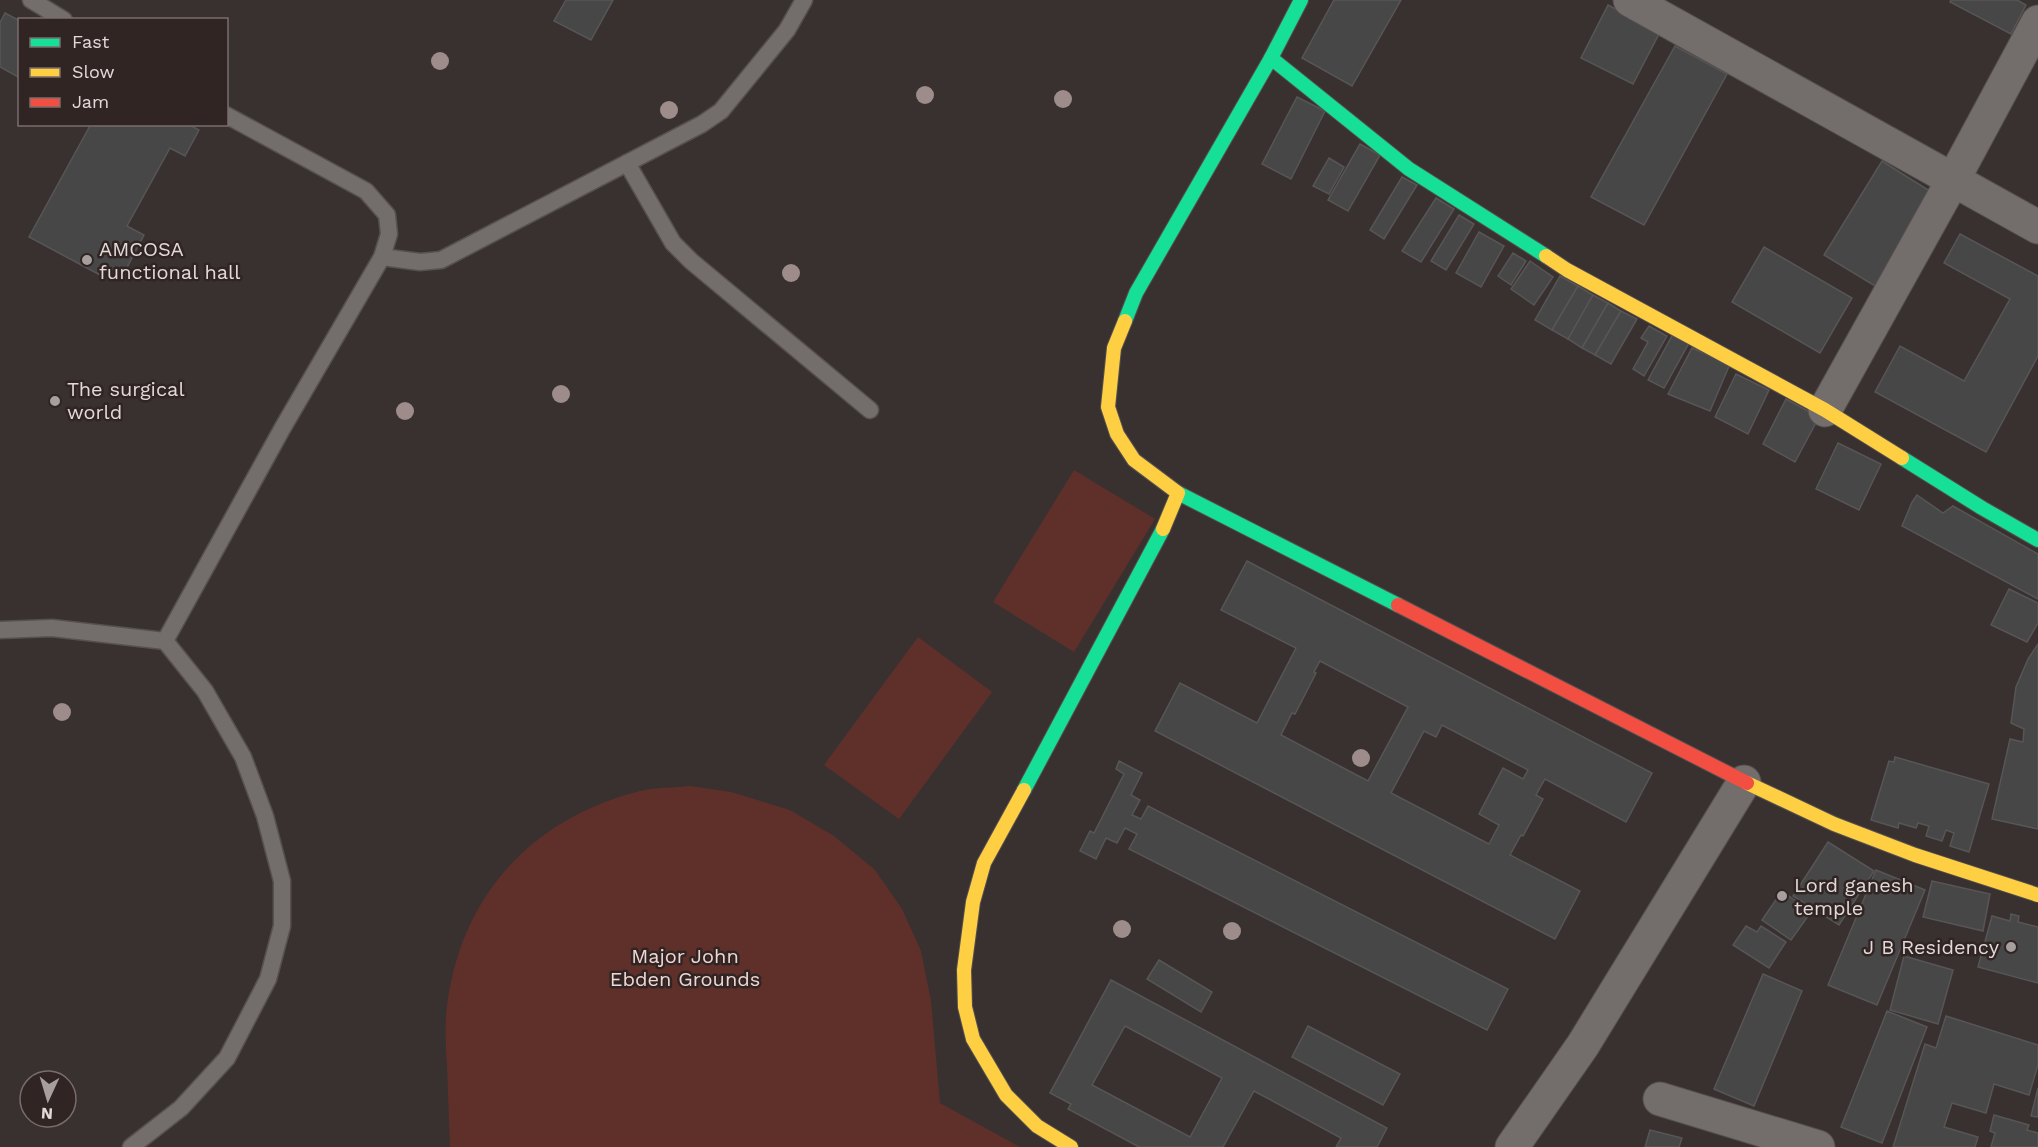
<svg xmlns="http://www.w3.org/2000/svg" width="2038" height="1147" font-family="'Work Sans',sans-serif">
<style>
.green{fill:#5f302a}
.building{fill:#484748;stroke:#575556;stroke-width:1.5;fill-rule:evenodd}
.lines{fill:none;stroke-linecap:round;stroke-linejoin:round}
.lane-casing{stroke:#56504f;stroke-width:19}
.street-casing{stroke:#56504f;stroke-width:35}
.fast-casing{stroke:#56504f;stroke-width:16}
.slow-casing{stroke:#56504f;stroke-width:16}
.jam-casing{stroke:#56504f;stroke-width:16}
.lane{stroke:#736d6c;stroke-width:16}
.street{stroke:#736d6c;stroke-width:33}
.fast{stroke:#16e098;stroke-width:14}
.slow{stroke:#ffcf43;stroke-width:14}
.jam{stroke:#f24e42;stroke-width:14}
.tree{fill:#9d8c89}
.poi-dot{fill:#a69f9e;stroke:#312524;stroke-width:2}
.labels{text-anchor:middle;stroke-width:5;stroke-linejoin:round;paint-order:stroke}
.poi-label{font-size:20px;fill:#e2dad9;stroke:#312524;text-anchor:start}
.park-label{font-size:20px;fill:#f0d6d2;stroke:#312524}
</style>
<rect width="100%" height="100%" fill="#383130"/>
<!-- green -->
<g class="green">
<path d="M1074,470L1155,519L1074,652L993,602Z"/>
<path d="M918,637L992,692L899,819L824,765Z"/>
<path d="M690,786L731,792L790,810L834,836L875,870L902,909L921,951L931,1001L940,1103L1020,1147H450C449,1120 448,1092 447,1065C446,1049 445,1031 446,1015C457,900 529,819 640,791C656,787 674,788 690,786Z"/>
</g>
<!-- building -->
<g class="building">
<path d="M566,0H613L591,40L554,21Z"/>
<path d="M1334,0H1401L1352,86L1302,58Z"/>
<path d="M1951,0H2017L2026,5L2011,34L1950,2Z"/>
<path d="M1608,5L1660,32L1633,84L1581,58Z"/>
<path d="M5,13L20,21V78L0,67V23Z"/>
<path d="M1675,46L1727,74L1644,225L1591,197Z"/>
<path d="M1297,97L1325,111L1291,179L1262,164Z"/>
<path d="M91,124H188L199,130L185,156L170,148L127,226L144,235L123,275L106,266L100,275L29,237Z"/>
<path d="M1360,144L1380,155L1348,211L1328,200Z"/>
<path d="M1329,158L1344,167L1329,194L1313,186Z"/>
<path d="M1882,161L1933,193L1875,286L1824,255Z"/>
<path d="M1402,177L1417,185L1384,239L1370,230Z"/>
<path d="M1436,198L1454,209L1421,262L1402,251Z"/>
<path d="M1459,215L1474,224L1446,270L1431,261Z"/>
<path d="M1479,232L1504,246L1481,287L1456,273Z"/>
<path d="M1960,234L2038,276V356L1986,452L1875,392L1900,346L1964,381L2010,299L1944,263Z"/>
<path d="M1764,247L1852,298L1820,353L1732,302Z"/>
<path d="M1513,253L1526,261L1511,285L1498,276Z"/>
<path d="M1530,261L1553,277L1534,305L1511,289Z"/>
<path d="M1560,276L1578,286L1552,330L1535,320Z"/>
<path d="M1578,286L1593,295L1568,339L1552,330Z"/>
<path d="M1593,295L1608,303L1582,348L1568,339Z"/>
<path d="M1608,303L1621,311L1595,355L1582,348Z"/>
<path d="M1621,311L1637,319L1611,364L1595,355Z"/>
<path d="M1649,326L1667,336L1644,376L1633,369L1648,342L1641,338Z"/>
<path d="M1673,334L1689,343L1664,388L1648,380Z"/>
<path d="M1692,348L1730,364L1710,411L1668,394Z"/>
<path d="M1736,374L1769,390L1748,434L1715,417Z"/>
<path d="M1786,399L1819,417L1795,462L1763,444Z"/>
<path d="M1838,443L1881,464L1859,510L1816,489Z"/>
<path d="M1917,495L1943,513L1953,506L2038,554V599L1902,526L1912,502Z"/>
<path d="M1247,561L1652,773L1626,822L1545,779L1536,795L1543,799L1523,836L1521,835L1510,855L1580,891L1555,939L1155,731L1180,683L1257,723L1296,648L1221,610ZM1320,661L1408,707L1368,781L1281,735L1292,713L1295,714L1316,673L1314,672ZM1442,725L1528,770L1523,779L1503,768L1479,814L1499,825L1489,844L1391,793L1424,731L1436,737Z"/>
<path d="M2009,589L2038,603V623L2027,642L1991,625Z"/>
<path d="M2038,644V829L1992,819L2010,739L2023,742L2024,729L2011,723L2016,687L2028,659Z"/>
<path d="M1895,757L1989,784L1969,852L1950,846L1954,833L1946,830L1942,841L1926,836L1929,826L1918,823L1916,828L1899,823L1898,828L1871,820L1889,761L1894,762Z"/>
<path d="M1119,761L1142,773L1131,795L1140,800L1132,815L1141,819L1148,806L1508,989L1487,1030L1129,849L1137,834L1125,828L1117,843L1106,838L1096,859L1080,851L1090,831L1094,833L1124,774L1116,769Z"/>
<path d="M1828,842L1874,871L1839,925L1793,896Z"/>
<path d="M1876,870L1925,890L1877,1005L1828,985Z"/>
<path d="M1932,881L1990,894L1983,931L1923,917Z"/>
<path d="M1782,891L1811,912L1791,940L1762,920Z"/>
<path d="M2011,914L2019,916L2018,922L2038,927V983L1978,967L1992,916L2010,921Z"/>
<path d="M1746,926L1757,932L1761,926L1786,942L1769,968L1733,945Z"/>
<path d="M1904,956L1953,970L1938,1024L1890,1010Z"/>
<path d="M1159,960L1212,992L1201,1012L1147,979Z"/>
<path d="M1763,974L1802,991L1754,1106L1714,1089Z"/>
<path d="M1111,980L1387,1128L1377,1147H1336L1341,1138L1254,1091L1223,1147H1139L1068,1109L1071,1104L1050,1093ZM1125,1026L1222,1078L1190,1137L1092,1085Z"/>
<path d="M1887,1011L1927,1027L1882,1143L1841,1127Z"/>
<path d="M1946,1016L2038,1045V1065L2029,1095L1994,1084L1986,1113L1952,1103L1944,1127L1978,1137L1975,1147H1893L1925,1044L1936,1048Z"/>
<path d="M1308,1026L1400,1074L1383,1105L1292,1057Z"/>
<path d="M2038,1088V1117L2031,1116Z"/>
<path d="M1994,1115L2029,1125L2027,1130L2038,1133V1147H1991L1995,1133L1990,1131Z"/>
<path d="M1650,1130L1682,1138L1679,1147H1645Z"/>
</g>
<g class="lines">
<defs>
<g id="lane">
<path d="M31,0L64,20"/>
<path d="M627,163L673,243L691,261L870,410"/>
<path d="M382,257L420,262L441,260L702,124L721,111L787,30L804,0"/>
<path d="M0,630L52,628L165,641"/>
<path d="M131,1147L181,1108L227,1058L268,979L282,926V881L265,816L243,757L205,691L165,641L282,429L382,257L389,234L387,215L366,191L226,115"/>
</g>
<g id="street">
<path d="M1630,0L2038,227"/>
<path d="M1825,410L1953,180L2038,22"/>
<path d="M1660,1099L1818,1147"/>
<path d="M1512,1147L1583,1045L1744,782"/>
</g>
<g id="fast">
<path d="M1271,58L1409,169L1546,256"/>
<path d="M1125,321L1136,293L1271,58L1301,0"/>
<path d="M1902,458L1982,508L2038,540"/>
<path d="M1178,493L1398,605"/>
<path d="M1024,790L1163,529"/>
</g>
<g id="slow">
<path d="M1546,256L1567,270L1825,410L1902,458"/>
<path d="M1125,321L1114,348L1108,407L1117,434L1134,460L1178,493L1163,529"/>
<path d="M1747,783L1834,824L1915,855L2038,895"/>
<path d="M1024,790L984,863L973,902L964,970L965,1007L973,1039L1006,1095L1037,1126L1071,1147"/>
</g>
<path id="jam" d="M1398,605L1747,783"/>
</defs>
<!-- lane casing -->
<use href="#lane" class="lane-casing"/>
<!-- street casing -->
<use href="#street" class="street-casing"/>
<!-- fast casing -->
<use href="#fast" class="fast-casing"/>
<!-- slow casing -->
<use href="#slow" class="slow-casing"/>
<!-- jam casing -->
<use href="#jam" class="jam-casing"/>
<!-- lane -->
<use href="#lane" class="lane"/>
<!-- street -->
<use href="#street" class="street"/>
<!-- fast -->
<use href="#fast" class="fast"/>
<!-- slow -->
<use href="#slow" class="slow"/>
<!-- jam -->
<use href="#jam" class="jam"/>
</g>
<!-- trees -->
<g class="tree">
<circle cx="440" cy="61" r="9"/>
<circle cx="925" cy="95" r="9"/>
<circle cx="1063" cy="99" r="9"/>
<circle cx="669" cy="110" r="9"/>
<circle cx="791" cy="273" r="9"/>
<circle cx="561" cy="394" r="9"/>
<circle cx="405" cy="411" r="9"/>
<circle cx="62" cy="712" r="9"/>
<circle cx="1361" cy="758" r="9"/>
<circle cx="1122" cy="929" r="9"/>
<circle cx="1232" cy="931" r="9"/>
</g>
<!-- markers -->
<g class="poi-dot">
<circle cx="87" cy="260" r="6"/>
<circle cx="55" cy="401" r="6"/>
<circle cx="1782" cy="896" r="6"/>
<circle cx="2011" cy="947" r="6"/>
</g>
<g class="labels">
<!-- poi labels -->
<g class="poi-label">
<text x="99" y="256">AMCOSA<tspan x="99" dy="23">functional hall</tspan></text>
<text x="67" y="396">The surgical<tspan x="67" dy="23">world</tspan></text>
<text x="1794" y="892">Lord ganesh<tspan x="1794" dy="23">temple</tspan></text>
<text x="1999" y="954" text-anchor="end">J B Residency</text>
</g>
<!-- park labels -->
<g class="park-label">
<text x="685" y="963">Major John<tspan x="685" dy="23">Ebden Grounds</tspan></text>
</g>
</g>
<!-- legend -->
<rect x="18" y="18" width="210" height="108" fill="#312524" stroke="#786d6c" stroke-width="1.5"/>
<rect x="30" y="38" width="30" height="9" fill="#16e098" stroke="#786d6c" stroke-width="1.5"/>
<text x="72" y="48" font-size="18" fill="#e2dad9">Fast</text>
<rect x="30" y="68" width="30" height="9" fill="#ffcf43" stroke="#786d6c" stroke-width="1.5"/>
<text x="72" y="78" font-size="18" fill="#e2dad9">Slow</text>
<rect x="30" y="98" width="30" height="9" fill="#f24e42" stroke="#786d6c" stroke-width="1.5"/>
<text x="72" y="108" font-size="18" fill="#e2dad9">Jam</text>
<!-- north arrow -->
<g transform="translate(48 1099) rotate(184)"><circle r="28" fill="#312524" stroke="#786d6c" stroke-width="1.5"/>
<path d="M0-4.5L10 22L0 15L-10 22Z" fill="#a69f9e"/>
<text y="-9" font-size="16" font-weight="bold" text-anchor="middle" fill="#e2dad9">N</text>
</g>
</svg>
